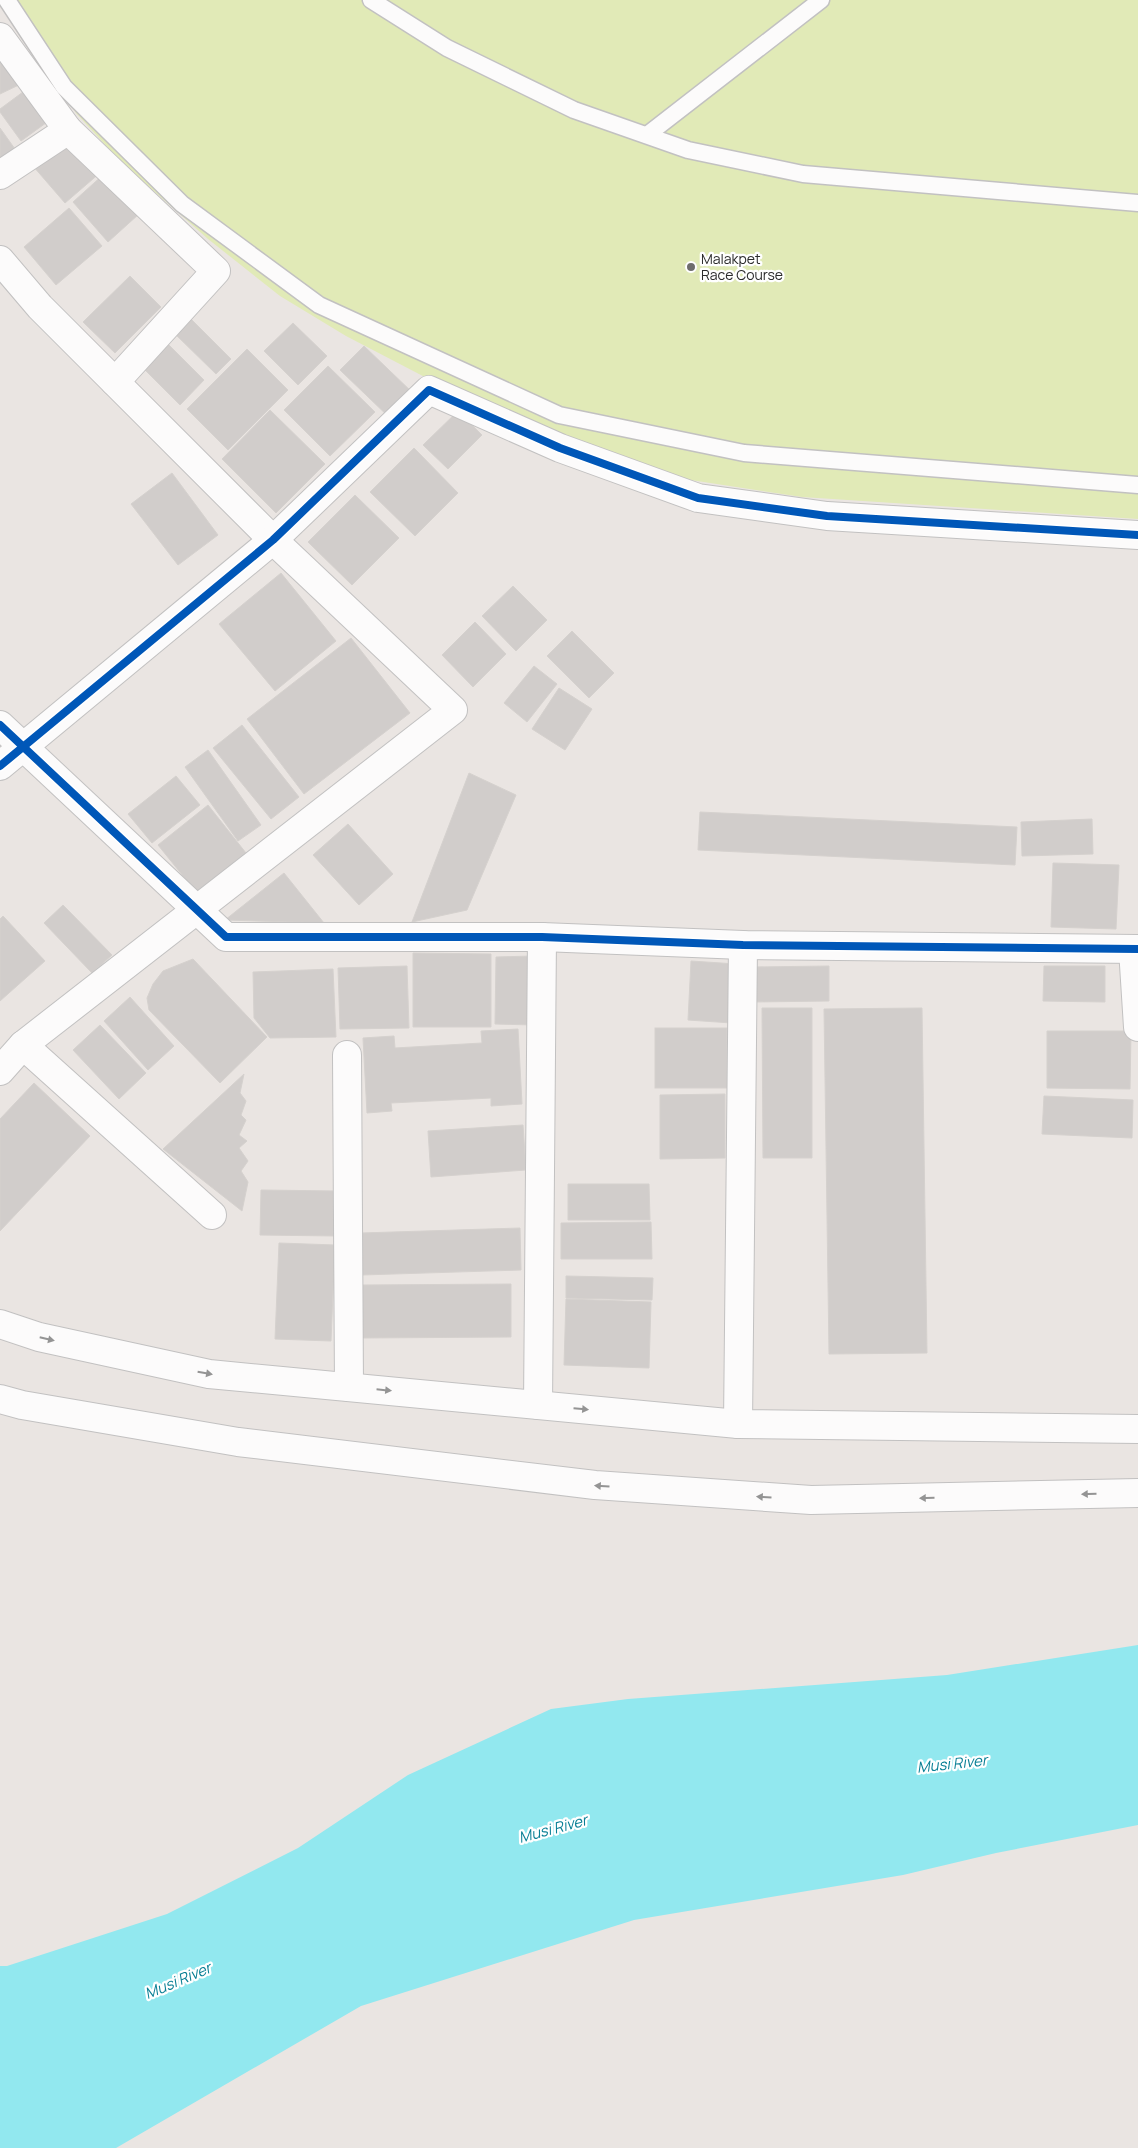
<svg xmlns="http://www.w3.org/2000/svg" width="1138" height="2148" font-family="Manrope,sans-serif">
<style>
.pitch{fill:#e1eab7}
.water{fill:#92e8ef}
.building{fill:#d1cdcb;stroke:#d5d1ce}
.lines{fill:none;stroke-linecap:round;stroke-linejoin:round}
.service-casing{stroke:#c2c1c1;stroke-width:19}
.minor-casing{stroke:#c2c1c1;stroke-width:30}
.tertiary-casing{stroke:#c2c1c1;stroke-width:30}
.service{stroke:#fcfbfb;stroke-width:16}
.minor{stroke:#fcfbfb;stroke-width:28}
.tertiary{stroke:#fcfbfb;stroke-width:28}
.cycleway-casing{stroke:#fff;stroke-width:11}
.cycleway{stroke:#0057b8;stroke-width:8}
.oneway{fill:#949494}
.poi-dot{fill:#6e6d6c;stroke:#fff;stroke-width:2}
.labels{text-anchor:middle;stroke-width:4.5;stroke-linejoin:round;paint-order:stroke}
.poi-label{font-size:14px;fill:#2c2c2c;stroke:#fff;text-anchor:start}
.water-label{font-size:15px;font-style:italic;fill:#097f95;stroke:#fff}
</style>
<rect width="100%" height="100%" fill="#eae5e2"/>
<!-- pitch -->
<path class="pitch" d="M0,0H1138V519L802,497L671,477L490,411L346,336L280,296L208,239L121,162L76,113Z"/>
<!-- water -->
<path class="water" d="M1138,1645V1825L996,1853L903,1875L634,1920L361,2006L116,2148H0V1966H7L167,1914L298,1848L408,1775L551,1709L628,1699L947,1675Z"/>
<!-- building -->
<g class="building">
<path d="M0,53L25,82L0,94Z"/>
<path d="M27,89L50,120L21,141L0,112V109Z"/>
<path d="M0,128L15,149L0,160Z"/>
<path d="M69,136L101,172L65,203L33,166Z"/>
<path d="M104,174L139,214L108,242L73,202Z"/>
<path d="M69,208L102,246L56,285L24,247Z"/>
<path d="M130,276L161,307L115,353L83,322Z"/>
<path d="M187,315L231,359L216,374L171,330Z"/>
<path d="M293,323L327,356L298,385L264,351Z"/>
<path d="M166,342L204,380L180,405L141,366Z"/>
<path d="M364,346L415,395L391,419L340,370Z"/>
<path d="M247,349L288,390L228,450L187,409Z"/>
<path d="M328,366L375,412L330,456L284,410Z"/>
<path d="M270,410L325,464L276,513L222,459Z"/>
<path d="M458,411L482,435L448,469L423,445Z"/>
<path d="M414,448L458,493L415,536L370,492Z"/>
<path d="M172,473L218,535L178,565L131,504Z"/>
<path d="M355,495L399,538L352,585L308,542Z"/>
<path d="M281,573L336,641L275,691L219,624Z"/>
<path d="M513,586L547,620L516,651L482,616Z"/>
<path d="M475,622L506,654L473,687L442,655Z"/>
<path d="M572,631L614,673L589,698L547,656Z"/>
<path d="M351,638L410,713L304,794L247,719Z"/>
<path d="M534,666L557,684L527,722L504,703Z"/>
<path d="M559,688L592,709L565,750L532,729Z"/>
<path d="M242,725L299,797L271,819L213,748Z"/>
<path d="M208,750L261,825L238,841L185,767Z"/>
<path d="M469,773L516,795L467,910L412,922Z"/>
<path d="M176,776L200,805L152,843L128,814Z"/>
<path d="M208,805L246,853L196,892L158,845Z"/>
<path d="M700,812L1017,827L1015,865L698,850Z"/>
<path d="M1092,819L1093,854L1022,856L1021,822Z"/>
<path d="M348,824L393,874L359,905L313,855Z"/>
<path d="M1053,863L1119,865L1116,929L1051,927Z"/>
<path d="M284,873L324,923L225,920Z"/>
<path d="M63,905L112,955L92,973L44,923Z"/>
<path d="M3,916L45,961L0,1001V919Z"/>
<path d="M413,953L491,954V1027H413Z"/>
<path d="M533,956V1025L495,1024L496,957Z"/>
<path d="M193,959L267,1037L220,1083L149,1010L147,998L153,984L163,971Z"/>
<path d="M691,961L736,964L732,1023L688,1020Z"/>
<path d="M407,966L409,1028L340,1029L338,968Z"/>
<path d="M829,966V1001L754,1002L753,967Z"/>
<path d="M1044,966H1105V1002L1043,1001Z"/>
<path d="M333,969L336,1037L270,1038L254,1018L253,972Z"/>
<path d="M130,997L174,1046L148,1070L104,1021Z"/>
<path d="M762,1008H812V1158H763Z"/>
<path d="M922,1008L927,1353L829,1354L824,1009Z"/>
<path d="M100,1025L146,1073L119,1099L73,1050Z"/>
<rect x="655" y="1028" width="72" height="60"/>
<path d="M518,1029L522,1104L491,1106V1098L391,1103L392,1111L367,1113L363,1038L394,1036L395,1048L482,1043L481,1031Z"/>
<path d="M1047,1031H1131L1130,1089L1047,1088Z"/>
<path d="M244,1074L240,1093L246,1101L241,1115L246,1120L239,1135L247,1141L239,1148L248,1161L241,1171L248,1182L242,1211L163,1149Z"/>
<path d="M34,1083L90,1136L0,1231V1119Z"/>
<path d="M725,1094V1158L660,1159V1095Z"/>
<path d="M1044,1096L1133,1100L1132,1138L1042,1134Z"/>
<path d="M523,1125L526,1170L431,1177L428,1131Z"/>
<path d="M568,1184H649L650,1220H568Z"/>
<path d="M261,1190L336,1191V1236L260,1235Z"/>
<path d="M651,1222L652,1259H561V1223Z"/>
<path d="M520,1228L521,1270L362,1275L361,1233Z"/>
<path d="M279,1243L335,1245L331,1341L275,1339Z"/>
<path d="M566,1276L653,1278L652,1300L566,1298Z"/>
<path d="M511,1284V1337L362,1338V1285Z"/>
<path d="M566,1299L651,1302L649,1368L564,1365Z"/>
</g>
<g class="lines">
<defs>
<g id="service">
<path d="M7,0L64,87L182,204L319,305L559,415L744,453L1138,485"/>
<path d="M371,0L447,48L574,110L688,150L803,174L1138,203"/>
<path d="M647,135L821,0"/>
</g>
<g id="minor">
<path d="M0,37L68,130L216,271L115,382"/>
<path d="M0,175L68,130"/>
<path d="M0,260L40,307L273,540L453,710L23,1045L0,1071"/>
<path d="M0,725L226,937H542L743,945L1138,949"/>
<path d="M0,766L273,540L429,390L560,448L698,498L827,516L1138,535"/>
<path d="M1133,949L1138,1027"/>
<path d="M23,1045L212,1215"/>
<path d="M347,1055L349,1387"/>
<path d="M538,1405L542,937"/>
<path d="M738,1424L743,945"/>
</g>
<g id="tertiary">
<path d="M0,1324L39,1337L209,1374L738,1424L1138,1429"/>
<path d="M0,1399L22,1405L238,1442L595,1485L811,1500L1138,1493"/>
</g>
</defs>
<!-- service casing -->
<use href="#service" class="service-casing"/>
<!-- minor casing -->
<use href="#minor" class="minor-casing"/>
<!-- tertiary casing -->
<use href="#tertiary" class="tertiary-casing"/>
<!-- service -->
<use href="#service" class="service"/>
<!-- minor -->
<use href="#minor" class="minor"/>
<!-- tertiary -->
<use href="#tertiary" class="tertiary"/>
<defs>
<g id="cycleway">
<path d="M0,725L226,937H542L743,945L1138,949"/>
<path d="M0,766L273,540L429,390L560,448L698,498L827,516L1138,535"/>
</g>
</defs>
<!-- cycleway casing -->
<use href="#cycleway" class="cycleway-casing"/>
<!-- cycleway -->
<use href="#cycleway" class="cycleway"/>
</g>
<!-- one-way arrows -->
<defs><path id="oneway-solid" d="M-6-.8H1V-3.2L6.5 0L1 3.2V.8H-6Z" transform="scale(1.25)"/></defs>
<g class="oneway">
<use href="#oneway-solid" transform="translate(47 1339) rotate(13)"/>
<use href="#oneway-solid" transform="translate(205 1373) rotate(10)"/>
<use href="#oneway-solid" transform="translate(384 1390) rotate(6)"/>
<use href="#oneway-solid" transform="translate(581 1409) rotate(5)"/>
<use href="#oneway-solid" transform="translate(602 1486) rotate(-176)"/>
<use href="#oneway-solid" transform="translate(1089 1494) rotate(178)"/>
<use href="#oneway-solid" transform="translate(764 1497) rotate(-176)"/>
<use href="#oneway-solid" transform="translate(927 1498) rotate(179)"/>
</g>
<!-- markers -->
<circle class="poi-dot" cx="691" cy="267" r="5"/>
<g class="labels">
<!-- poi labels -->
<g class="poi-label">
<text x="701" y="264">Malakpet<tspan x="701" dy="16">Race Course</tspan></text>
</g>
<!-- water labels -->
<g class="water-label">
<text transform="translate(952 1764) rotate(-6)" y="5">Musi River</text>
<text transform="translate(553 1829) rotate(-15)" y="5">Musi River</text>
<text transform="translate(178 1981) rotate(-23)" y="5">Musi River</text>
</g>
</g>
</svg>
